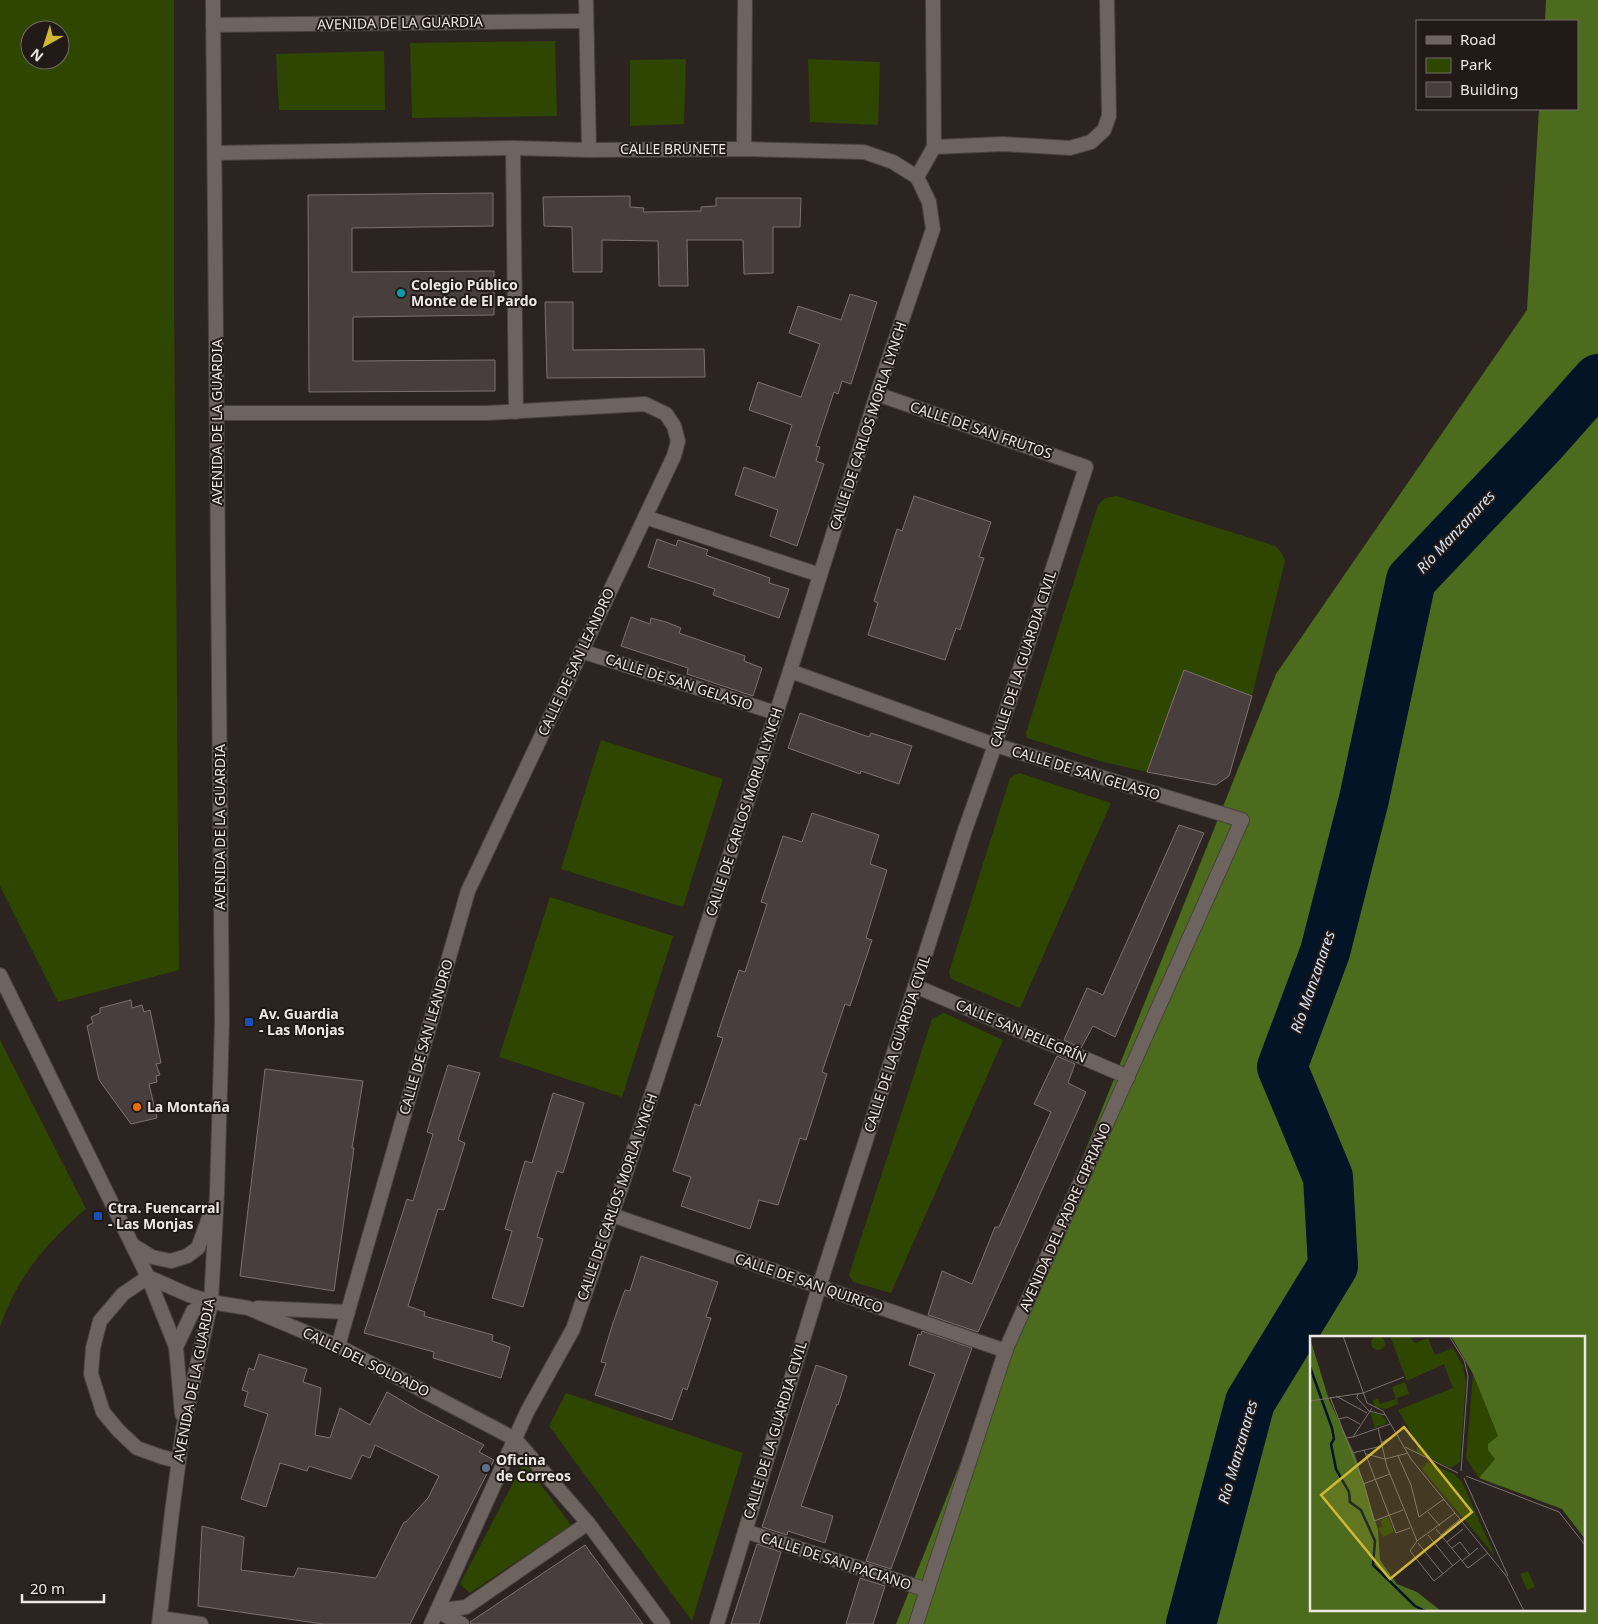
<svg xmlns="http://www.w3.org/2000/svg" width="1598" height="1624" font-family="'Noto Sans',sans-serif">
<style>
.green{fill:#2f4600;fill-rule:evenodd}
.forest{fill:#4d6b1d;fill-rule:evenodd}
.lines{fill:none;stroke-linecap:round;stroke-linejoin:round}
.river{stroke:#031426;stroke-width:50}
.building{fill:#483e3d;stroke:#7d7271}
.service-casing{stroke:#48423f;stroke-width:16}
.minor-casing{stroke:#48423f;stroke-width:16}
.tertiary-casing{stroke:#48423f;stroke-width:16}
.service{stroke:#6d645f;stroke-width:14}
.minor{stroke:#6d645f;stroke-width:14}
.tertiary{stroke:#6d645f;stroke-width:14}
.culture-dot{fill:#0f9aa8;stroke:#221a17;stroke-width:2}
.transit-dot{fill:#1a4fb4;stroke:#221a17;stroke-width:2}
.food-dot{fill:#e8710a;stroke:#221a17;stroke-width:2}
.service-dot{fill:#5c6f8a;stroke:#221a17;stroke-width:2}
.labels{text-anchor:middle;stroke-width:4;stroke-linejoin:round;paint-order:stroke}
.street-label{font-size:14px;fill:#ede8e5;stroke:#221a17}
.poi-label{font-size:14px;font-weight:bold;fill:#ede8e5;stroke:#221a17;text-anchor:start}
.water-label{font-size:15px;font-style:italic;fill:#d5e4f5;stroke:#221a17}
.inset-river{fill:none;stroke:#031426;stroke-width:2.5}
.inset-road{fill:none;stroke:#79726f;stroke-width:1}
.view{fill:#d1b736;fill-opacity:0.15;stroke:#d1b736;stroke-width:2.5}
.inset-edge{fill:none;stroke:#ede8e5;stroke-width:2.5}
</style>
<rect width="100%" height="100%" fill="#2c2420"/>
<!-- green -->
<g class="green">
<path d="M0,0H174V298L179,970L58,1002L0,886ZM30,30H60V60H30Z"/>
<path d="M555,41L557,116L412,118L410,43Z"/>
<path d="M384,51L385,110H279L276,54Z"/>
<path d="M686,59L684,124L630,126V60Z"/>
<path d="M808,59L880,62L878,125L810,122Z"/>
<path d="M1117,496L1275,546L1281,552L1285,561L1252,696L1184,671L1147,772L1100,761L1027,738L1026,733L1098,505L1105,498Z"/>
<path d="M601,740L723,779L683,907L561,869Z"/>
<path d="M1019,773L1111,803L1020,1008L951,979L949,972L1010,778Z"/>
<path d="M550,897L673,936L622,1097L499,1057Z"/>
<path d="M944,1013L1003,1040L891,1293L853,1282L849,1275L932,1019Z"/>
<path d="M0,1040L86,1209C47,1241 16,1279 0,1327Z"/>
<path d="M566,1393L743,1453L692,1621L549,1426Z"/>
<path d="M524,1462L571,1525L470,1593L460,1584Z"/>
</g>
<!-- forest -->
<path class="forest" d="M1546,0H1598V1624H896L1276,674L1527,310L1539,109H1577V21H1545ZM1312,1338H1584V1610H1312Z"/>
<g class="lines">
<!-- river -->
<path class="river" d="M1191,1624L1250,1402L1333,1266L1328,1177L1282,1067L1325,952L1364,799L1411,580L1541,443L1598,379"/>
</g>
<!-- building -->
<g class="building">
<path d="M493,193V226L352,228V272L494,271V315L353,317V361L495,360V391L309,392L308,195Z"/>
<path d="M630,196V207L644,208L643,212L701,211V207L716,206V198H801L800,227H773V273L744,274L743,240H687L688,286H659L658,241L602,240V272H573L572,227L544,226L543,197Z"/>
<path d="M850,294L877,302L851,384L842,381L838,394L834,392L816,446L820,447L816,461L824,464L797,546L770,536L778,510L735,495L744,467L775,478L792,425L749,410L758,382L801,397L820,344L789,333L798,306L841,320Z"/>
<path d="M545,302H573V350L704,349L705,377L547,378Z"/>
<path d="M914,496L991,522L979,557L984,558L960,630L956,628L945,660L868,635L878,603L874,601L897,529L902,531Z"/>
<path d="M657,539L676,546L678,540L708,550L706,555L770,578L769,583L789,589L779,618L713,595L715,589L648,567Z"/>
<path d="M631,617L650,624L651,618L666,622L681,628L679,633L745,656L744,661L762,668L753,696L687,674L688,668L621,646Z"/>
<path d="M1184,670L1252,696L1229,776L1216,785L1147,772Z"/>
<path d="M800,713L869,737L871,733L912,746L899,784L861,771L860,774L788,748Z"/>
<path d="M812,813L879,835L870,864L887,870L866,938L872,940L850,1006L845,1004L822,1072L827,1074L806,1140L800,1138L778,1205L759,1200L750,1229L681,1206L691,1177L673,1171L695,1104L700,1106L723,1038L717,1036L739,970L745,972L767,904L761,902L783,836L802,842Z"/>
<path d="M1179,825L1204,833L1115,1037L1093,1026L1081,1048L1064,1040L1087,988L1103,995Z"/>
<path d="M131,1000L132,1008L142,1005L144,1012L150,1010L161,1063L156,1064L160,1075L156,1076L157,1082L149,1084L157,1118L131,1124L99,1080L87,1026L93,1023L91,1017L100,1013V1008Z"/>
<path d="M1057,1056L1075,1064L1068,1083L1086,1092L978,1332L928,1315L942,1271L972,1284L995,1227H999L1051,1112L1034,1104Z"/>
<path d="M448,1065L480,1073L458,1140L465,1143L444,1210L438,1209L408,1306L425,1312L424,1316L493,1335L492,1341L510,1347L501,1378L433,1358L434,1352L364,1333L407,1199L413,1201L433,1134L427,1132Z"/>
<path d="M265,1069L363,1081L352,1148H354L334,1291L240,1276Z"/>
<path d="M553,1093L584,1103L563,1173L557,1171L537,1237L543,1239L523,1307L492,1298L512,1231L505,1229L525,1161L532,1163Z"/>
<path d="M641,1256L718,1282L706,1317L711,1318L687,1390L683,1388L672,1420L595,1395L606,1363L601,1362L613,1323L625,1290L630,1291Z"/>
<path d="M922,1331L972,1348L891,1569L866,1561L935,1374L909,1365L918,1334L921,1335Z"/>
<path d="M259,1354L307,1369L303,1382L321,1388L315,1435L330,1438L340,1408L370,1425L387,1392L421,1412L484,1445L479,1452L494,1460L410,1624H323L198,1606L202,1526L244,1537L241,1570L294,1577L298,1568L376,1578L404,1522H406L428,1498L439,1476L375,1445L370,1458L362,1455L351,1479L309,1466L307,1471L280,1463L266,1507L241,1499L268,1414L244,1406L248,1392L242,1390L249,1368L254,1370Z"/>
<path d="M816,1365L847,1376L838,1405L837,1404L801,1506L833,1516L825,1543L788,1531L787,1535L762,1527Z"/>
<path d="M757,1544L781,1552L759,1624H731Z"/>
<path d="M585,1545L643,1624H471L470,1622Z"/>
<path d="M860,1578L885,1586L873,1624H846Z"/>
</g>
<g class="lines">
<defs>
<path id="service" d="M148,1277L123,1294L100,1321L93,1348L91,1374L103,1412L118,1430L137,1448L162,1457L178,1461"/>
<g id="minor">
<path d="M586,0L589,150"/>
<path d="M933,0L934,147"/>
<path d="M213,25L586,21"/>
<path d="M513,148L516,412"/>
<path d="M744,149L745,0"/>
<path d="M215,153L513,148L589,150L744,149L864,152L893,162L917,177"/>
<path d="M917,177L934,147L1003,144L1070,148L1091,142L1104,130L1109,116L1107,0"/>
<path d="M217,413H487L645,404L666,414L674,426L678,441L674,456L468,891L338,1346"/>
<path d="M645,517L820,575"/>
<path d="M581,651L776,713"/>
<path d="M790,671L995,745L1242,820L1006,1349L916,1624"/>
<path d="M915,986L1128,1077"/>
<path d="M612,1215L1006,1351"/>
<path d="M211,1302L248,1308L338,1346L515,1439L588,1523L663,1624"/>
<path d="M258,1308L348,1312"/>
<path d="M745,1531L927,1590"/>
<path d="M437,1611L466,1607L588,1523"/>
<path d="M437,1611L462,1624"/>
<path d="M160,1618L201,1624"/>
<path d="M431,1624L527,1412L573,1329L624,1179L790,671L877,394L933,229L929,202L917,177"/>
<path d="M717,1624L819,1287L964,833L995,745L1086,467L877,394"/>
</g>
<g id="tertiary">
<path d="M0,975L148,1277L176,1347L182,1414"/>
<path d="M134,1246L152,1257L171,1261L187,1256L198,1248L212,1209"/>
<path d="M148,1277L189,1295L211,1302"/>
<path d="M176,1347L193,1311L211,1302"/>
<path d="M159,1624L172,1512L183,1429L211,1302L217,1194L222,1021L213,0"/>
</g>
</defs>
<!-- service casing -->
<use href="#service" class="service-casing"/>
<!-- minor casing -->
<use href="#minor" class="minor-casing"/>
<!-- tertiary casing -->
<use href="#tertiary" class="tertiary-casing"/>
<!-- service -->
<use href="#service" class="service"/>
<!-- minor -->
<use href="#minor" class="minor"/>
<!-- tertiary -->
<use href="#tertiary" class="tertiary"/>
</g>
<!-- markers -->
<circle class="culture-dot" cx="401" cy="293" r="5"/>
<g class="transit-dot">
<rect x="244" y="1017" width="10" height="10" rx="2.5"/>
<rect x="93" y="1211" width="10" height="10" rx="2.5"/>
</g>
<circle class="food-dot" cx="137" cy="1107" r="5"/>
<circle class="service-dot" cx="486" cy="1468" r="5"/>
<g class="labels">
<!-- street labels -->
<g class="street-label">
<text transform="translate(400 23) rotate(-1)" y="5">AVENIDA DE LA GUARDIA</text>
<text x="673" y="154">CALLE BRUNETE</text>
<text transform="translate(217 422) rotate(-90)" y="5">AVENIDA DE LA GUARDIA</text>
<text transform="translate(868 426) rotate(-72)" y="5">CALLE DE CARLOS MORLA LYNCH</text>
<text transform="translate(981 430) rotate(19)" y="5">CALLE DE SAN FRUTOS</text>
<text transform="translate(1023 659) rotate(-72)" y="5">CALLE DE LA GUARDIA CIVIL</text>
<text transform="translate(576 662) rotate(-65)" y="5">CALLE DE SAN LEANDRO</text>
<text transform="translate(679 682) rotate(18)" y="5">CALLE DE SAN GELASIO</text>
<text transform="translate(1086 773) rotate(17)" y="5">CALLE DE SAN GELASIO</text>
<text transform="translate(744 812) rotate(-72)" y="5">CALLE DE CARLOS MORLA LYNCH</text>
<text transform="translate(220 827) rotate(-90)" y="5">AVENIDA DE LA GUARDIA</text>
<text transform="translate(1021 1031) rotate(23)" y="5">CALLE SAN PELEGRÍN</text>
<text transform="translate(426 1037) rotate(-74)" y="5">CALLE DE SAN LEANDRO</text>
<text transform="translate(897 1044) rotate(-72)" y="5">CALLE DE LA GUARDIA CIVIL</text>
<text transform="translate(617 1197) rotate(-71)" y="5">CALLE DE CARLOS MORLA LYNCH</text>
<text transform="translate(1065 1217) rotate(-66)" y="5">AVENIDA DEL PADRE CIPRIANO</text>
<text transform="translate(809 1283) rotate(19)" y="5">CALLE DE SAN QUIRICO</text>
<text transform="translate(366 1362) rotate(26)" y="5">CALLE DEL SOLDADO</text>
<text transform="translate(194 1380) rotate(-79)" y="5">AVENIDA DE LA GUARDIA</text>
<text transform="translate(775 1430) rotate(-73)" y="5">CALLE DE LA GUARDIA CIVIL</text>
<text transform="translate(836 1561) rotate(18)" y="5">CALLE DE SAN PACIANO</text>
</g>
<!-- poi labels -->
<g class="poi-label">
<text x="411" y="290">Colegio Público<tspan x="411" dy="16">Monte de El Pardo</tspan></text>
<text x="259" y="1019">Av. Guardia<tspan x="259" dy="16">- Las Monjas</tspan></text>
<text x="147" y="1112">La Montaña</text>
<text x="108" y="1213">Ctra. Fuencarral<tspan x="108" dy="16">- Las Monjas</tspan></text>
<text x="496" y="1465">Oficina<tspan x="496" dy="16">de Correos</tspan></text>
</g>
<!-- water labels -->
<g class="water-label">
<text transform="translate(1456 532) rotate(-47)" y="5">Río Manzanares</text>
<text transform="translate(1313 982) rotate(-71)" y="5">Río Manzanares</text>
<text transform="translate(1238 1452) rotate(-74)" y="5">Río Manzanares</text>
</g>
</g>
<!-- overview -->
<g transform="translate(1310 1336)">
<rect width="275" height="275" fill="#2c2420"/>
<path d="M61 7a7 7 0 1 1 14 0a7 7 0 1 1-14 0ZM80,0H99L105,7L118,2L125,19L143,12L153,30L156,46L150,126L141,132L107,117V107L88,74L143,52L134,28L97,45ZM163,38L188,100L182,107L185,123L169,142L156,122ZM95,46L99,58L87,62L88,68L76,73L65,71L63,64L68,63L70,68L86,63L82,51ZM60,76L73,80L77,87L65,92ZM117,126L144,138L152,146L185,220L112,133ZM78,181L84,196L73,201L68,192L73,191L70,184ZM218,235L225,251L217,254L210,238Z" fill="#2f4600"/>
<path d="M141,0H275V203L252,173L169,142L185,123L178,114V108L188,100L163,38ZM0,2L19,64L45,119L68,194L70,224L87,248L107,256L131,275H0Z" fill="#4d6b1d"/>
<path class="inset-river" d="M0,31L22,92L24,103L21,108L26,133L39,156L40,166L51,174L65,205L63,229L105,270L115,275"/>
<path class="inset-road" d="M33,0L57,67L73,75L101,123L197,241L214,275M139,0L154,24L158,40L151,135M48,57L47,62L59,75L75,79M53,57L94,41M26,60L57,77M20,61L54,148L64,185L93,174M0,65L53,57M29,83L37,81L50,88M68,92L77,131L107,205M43,101L80,88M36,102L43,101L62,72M71,107L86,98M95,111L148,137M54,114L86,197L100,192M42,117L72,110M56,118L75,123L98,117M88,120L101,149L109,181L134,163M156,140L249,176L275,209M154,142L198,240M53,148L80,138M118,176L130,190M145,177L107,205L100,215L124,245L151,223M126,193L158,232L178,217M118,199L143,230M131,199L150,183M137,206L153,193M108,207L133,238M142,212L150,206L160,219M152,225L168,212"/>
<path class="view" d="M94,91L162,176L80,243L11,159Z"/>
<rect width="275" height="275" class="inset-edge"/>
</g>
<!-- legend -->
<rect x="1416" y="20" width="162" height="90" fill="#221a17" stroke="#736c69"/>
<rect x="1426" y="36" width="25" height="8" fill="#6d645f" stroke="#736c69"/>
<text x="1460" y="45" font-size="15" fill="#ede8e5">Road</text>
<rect x="1426" y="58" width="25" height="15" fill="#2f4600" stroke="#736c69"/>
<text x="1460" y="70" font-size="15" fill="#ede8e5">Park</text>
<rect x="1426" y="82" width="25" height="15" fill="#483e3d" stroke="#736c69"/>
<text x="1460" y="95" font-size="15" fill="#ede8e5">Building</text>
<!-- north arrow -->
<g transform="translate(45 45) rotate(219)"><circle r="24" fill="#221a17" stroke="#736c69"/>
<path d="M0-4L9 19L0 12L-9 19Z" fill="#d1b736"/>
<text y="-8" font-size="14" font-weight="bold" text-anchor="middle" fill="#ede8e5">N</text>
</g>
<!-- scale -->
<path d="M22 1594v8h82v-8" fill="none" stroke="#ede8e5" stroke-width="2.5"/>
<text x="30" y="1594" font-size="15" fill="#ede8e5" stroke="#221a17" stroke-width="4" paint-order="stroke">20 m</text>
</svg>
